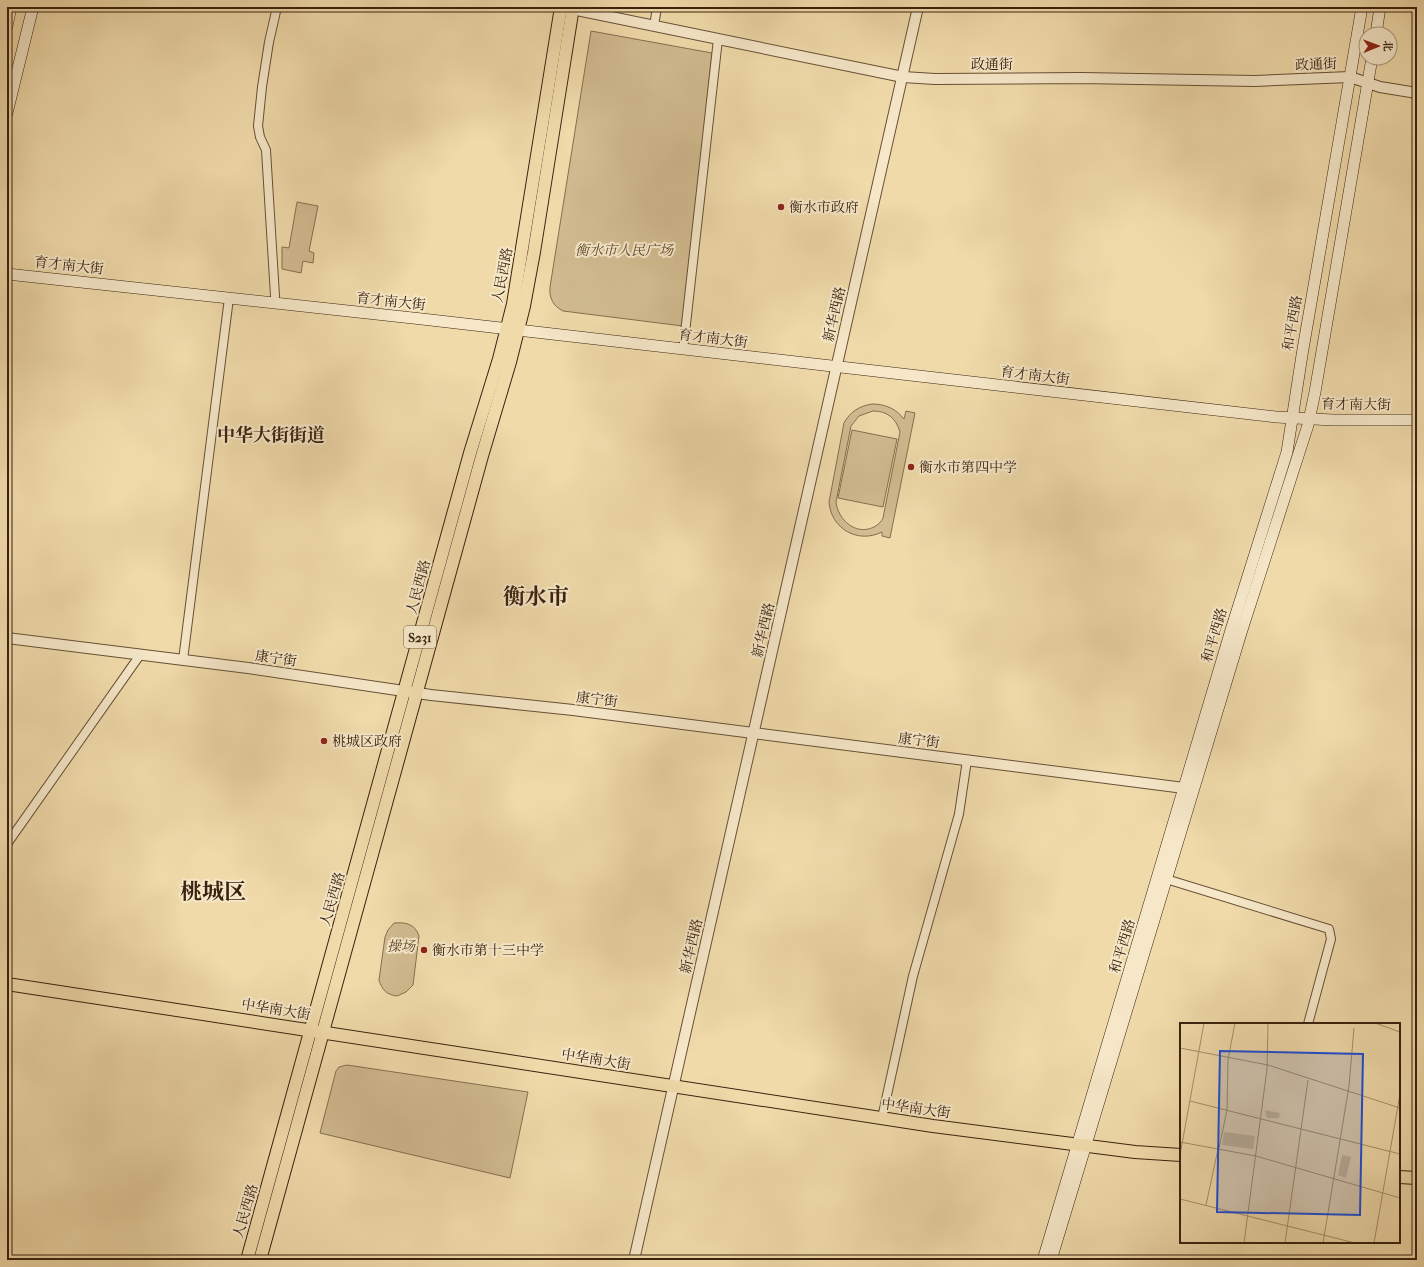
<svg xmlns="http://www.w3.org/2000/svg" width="1424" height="1267" font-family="'IM FELL French Canon','Noto Serif SC',serif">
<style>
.green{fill:#d1bb90;stroke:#866e50;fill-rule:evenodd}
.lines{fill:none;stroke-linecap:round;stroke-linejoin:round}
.minor-casing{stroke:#685036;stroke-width:10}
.tertiary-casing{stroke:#685036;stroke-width:12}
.secondary-casing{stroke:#3a220f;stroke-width:12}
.primary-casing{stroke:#3a220f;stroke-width:14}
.minor{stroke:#f5e7c8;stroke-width:8}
.tertiary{stroke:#f5e7c8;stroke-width:10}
.secondary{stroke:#f5e7c8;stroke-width:11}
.primary{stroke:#f0daaa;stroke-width:12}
.poi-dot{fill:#8f2418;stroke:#f5e7c8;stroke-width:1.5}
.labels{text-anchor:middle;stroke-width:4;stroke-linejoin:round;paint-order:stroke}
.shield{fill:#f5e7c8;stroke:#725d46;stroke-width:1}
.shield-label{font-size:13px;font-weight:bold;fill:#3a220f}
.street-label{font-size:14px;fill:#3a220f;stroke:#f5e7c8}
.poi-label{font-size:14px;fill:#3a220f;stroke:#f5e7c8;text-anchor:start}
.park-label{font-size:14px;font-style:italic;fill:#60482f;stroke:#f5e7c8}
.district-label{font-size:18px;font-weight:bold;fill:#3a220f;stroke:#f5e7c8}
.town-label{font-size:22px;font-weight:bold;fill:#3a220f;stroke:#f5e7c8}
.inset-road{fill:none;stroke:#a7906c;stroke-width:1}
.view{fill:#1d4ed8;fill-opacity:0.15;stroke:#1d4ed8;stroke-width:2}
.inset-edge{fill:none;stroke:#3a220f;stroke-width:2}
</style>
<rect width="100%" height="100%" fill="#f0daaa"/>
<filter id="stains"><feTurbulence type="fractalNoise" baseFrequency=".005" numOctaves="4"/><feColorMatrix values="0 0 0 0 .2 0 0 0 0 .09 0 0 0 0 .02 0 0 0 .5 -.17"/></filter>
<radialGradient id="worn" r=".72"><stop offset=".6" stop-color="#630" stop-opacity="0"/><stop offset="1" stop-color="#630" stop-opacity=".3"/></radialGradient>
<!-- green -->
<g class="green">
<path d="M591,31L712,53L683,326L563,311C553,306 549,298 550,287Z"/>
<path d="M297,202L318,206L309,251L314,253L313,263L303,261L301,273L282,269V247L289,248Z"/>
<path d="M872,404C886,404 896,409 904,419L906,411L915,413L890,538L882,536V532C858,544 831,529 829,502L844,423C850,412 859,406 872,404ZM873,411C887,411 896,418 900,432L883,518C881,522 878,525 874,527C856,536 838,520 836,502L851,426L859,416Z"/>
<path d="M852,430L897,439L883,507L838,498Z"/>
<path d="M394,923C406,922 415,924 419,936L413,985L406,992L397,996C387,995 382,990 379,980L385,937L388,930Z"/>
<path d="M347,1065L528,1092L510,1178L320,1133L336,1071L339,1067Z"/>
</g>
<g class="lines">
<defs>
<g id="minor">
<path d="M654,26L657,7"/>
<path d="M275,296L266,150L260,137L258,126L262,87L269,42L277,7"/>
<path d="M684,342L718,39"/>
<path d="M183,660L229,298"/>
<path d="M7,844L140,655"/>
<path d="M1166,879L1329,929L1331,939L1308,1024"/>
<path d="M882,1118L913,976L959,814L967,760"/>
</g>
<g id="tertiary">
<path d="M572,9L903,77L935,79L1081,78L1255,81L1350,77L1380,87L1417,93"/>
<path d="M7,638L248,668L431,695L573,710L1184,788"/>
<path d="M634,1260L918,7"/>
</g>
<g id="secondary">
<path d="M7,26L11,7"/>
<path d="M1376,34L1380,7"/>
<path d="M7,113L33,7"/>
<path d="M7,274L422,319L1276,417L1333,420H1417"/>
<path d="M1043,1260L1231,630L1287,452L1302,355L1362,7"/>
<path d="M1051,1260L1241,633L1308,425L1315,392L1372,58"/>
</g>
<g id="primary">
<path d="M7,984L933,1126L1135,1152L1181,1155"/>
<path d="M1399,1177L1417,1178"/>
<path d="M247,1260L470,453L499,359L513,304L561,7"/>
<path d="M260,1260L482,456L510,362L524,306L534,252L573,7"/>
</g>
</defs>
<!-- minor casing -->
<use href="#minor" class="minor-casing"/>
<!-- tertiary casing -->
<use href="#tertiary" class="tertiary-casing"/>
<!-- secondary casing -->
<use href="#secondary" class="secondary-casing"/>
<!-- primary casing -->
<use href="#primary" class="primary-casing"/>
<!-- minor -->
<use href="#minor" class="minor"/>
<!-- tertiary -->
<use href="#tertiary" class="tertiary"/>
<!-- secondary -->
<use href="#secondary" class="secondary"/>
<!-- primary -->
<use href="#primary" class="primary"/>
</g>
<!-- markers -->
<g class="poi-dot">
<circle cx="781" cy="207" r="4"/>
<circle cx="911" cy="467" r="4"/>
<circle cx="324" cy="741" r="4"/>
<circle cx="424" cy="950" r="4"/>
</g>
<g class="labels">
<!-- shield labels -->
<rect class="shield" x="404" y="626" width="32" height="22" rx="3"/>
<g class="shield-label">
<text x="420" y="642">S231</text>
</g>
<!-- street labels -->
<g class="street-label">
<text x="992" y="69">政通街</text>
<text transform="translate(1316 64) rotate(-3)" y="5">政通街</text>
<text transform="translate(69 265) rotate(6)" y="5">育才南大街</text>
<text transform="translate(502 275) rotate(-79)" y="5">人民西路</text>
<text transform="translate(391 301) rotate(6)" y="5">育才南大街</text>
<text transform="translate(834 314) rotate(-77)" y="5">新华西路</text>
<text transform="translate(1292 323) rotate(-80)" y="5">和平西路</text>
<text transform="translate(713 338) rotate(7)" y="5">育才南大街</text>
<text transform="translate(1035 375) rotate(7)" y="5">育才南大街</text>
<text transform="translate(1356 404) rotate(1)" y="5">育才南大街</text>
<text transform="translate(418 587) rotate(-75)" y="5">人民西路</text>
<text transform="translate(763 630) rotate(-77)" y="5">新华西路</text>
<text transform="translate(1214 635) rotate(-73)" y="5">和平西路</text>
<text transform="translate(276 658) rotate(8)" y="5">康宁街</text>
<text transform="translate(597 699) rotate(7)" y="5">康宁街</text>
<text transform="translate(919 740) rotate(7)" y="5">康宁街</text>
<text transform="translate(332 899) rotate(-74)" y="5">人民西路</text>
<text transform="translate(691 946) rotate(-77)" y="5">新华西路</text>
<text transform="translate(1122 946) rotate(-73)" y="5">和平西路</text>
<text transform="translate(276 1009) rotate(9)" y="5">中华南大街</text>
<text transform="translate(596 1059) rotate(9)" y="5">中华南大街</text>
<text transform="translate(916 1108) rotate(8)" y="5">中华南大街</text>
<text transform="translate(245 1211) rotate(-74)" y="5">人民西路</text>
</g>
<!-- poi labels -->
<g class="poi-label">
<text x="789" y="212">衡水市政府</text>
<text x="919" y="472">衡水市第四中学</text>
<text x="332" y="746">桃城区政府</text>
<text x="432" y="955">衡水市第十三中学</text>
</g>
<!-- park labels -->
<g class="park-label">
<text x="624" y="255">衡水市人民广场</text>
<text x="401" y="951">操场</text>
</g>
<!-- district labels -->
<g class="district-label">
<text x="271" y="441">中华大街街道</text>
</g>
<!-- town labels -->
<g class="town-label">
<text x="536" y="604">衡水市</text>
<text x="213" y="899">桃城区</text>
</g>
</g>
<!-- overview -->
<g transform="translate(1180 1023)">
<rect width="220" height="220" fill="#f0daaa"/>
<path d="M85,87L100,90L99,95H87ZM44,109L75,113L73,126L42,122ZM162,132L171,134L166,155L158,152Z" fill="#d1bb90"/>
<path class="inset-road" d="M195,0L220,9M0,25L88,42L220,85M10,78L220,131M0,119L76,133L220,175M39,125L47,87L48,37L55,0M0,132L24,0M0,176L175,220M26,182L38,126M64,220L87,46L88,0M105,220L128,57M143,220L169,63L174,5M194,220L220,71"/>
<path class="view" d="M40,28L183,31L180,192L37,189Z"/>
<rect width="220" height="220" class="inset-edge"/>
</g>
<!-- margin -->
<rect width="1424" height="1267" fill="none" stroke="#f0daaa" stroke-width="24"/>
<rect x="8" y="8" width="1408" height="1251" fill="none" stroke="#3a220f" stroke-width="2"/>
<rect x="12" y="12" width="1400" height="1243" fill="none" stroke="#3a220f"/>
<!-- north arrow -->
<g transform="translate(1378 46) rotate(89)"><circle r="19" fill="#f5e7c8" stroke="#aa987e"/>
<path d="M0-3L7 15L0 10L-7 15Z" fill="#8f2418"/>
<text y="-6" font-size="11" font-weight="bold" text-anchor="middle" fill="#3a220f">北</text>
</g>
<rect width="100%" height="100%" filter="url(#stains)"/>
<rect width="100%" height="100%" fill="url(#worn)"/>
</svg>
